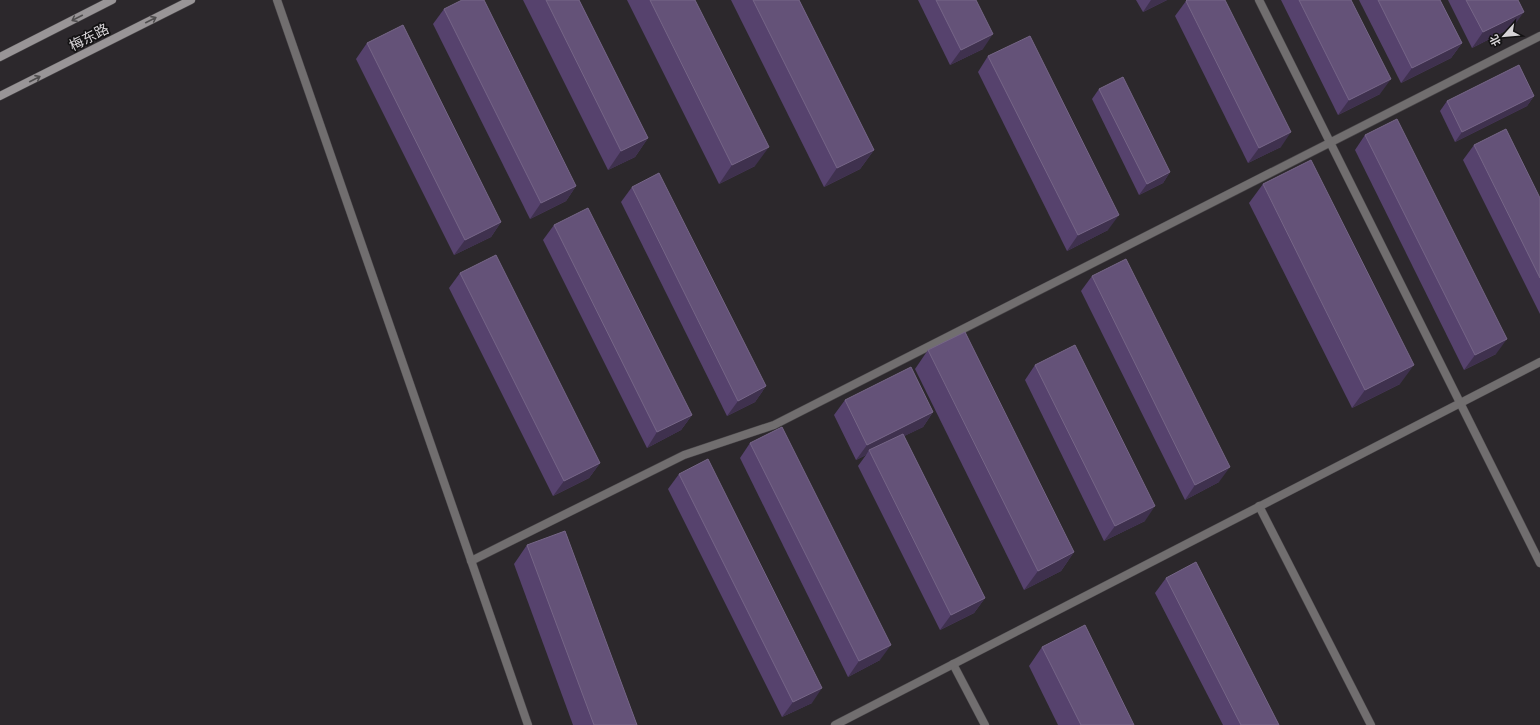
<svg xmlns="http://www.w3.org/2000/svg" width="1540" height="725" font-family="Commissioner,'Noto Sans SC',sans-serif">
<style>
.lines{fill:none;stroke-linecap:round;stroke-linejoin:round}
.service-casing{stroke:#474447;stroke-width:9}
.minor-casing{stroke:#474447;stroke-width:9}
.secondary-casing{stroke:#474447;stroke-width:9}
.service{stroke:#716e6f;stroke-width:8}
.minor{stroke:#716e6f;stroke-width:8}
.secondary{stroke:#999597;stroke-width:8}
.wall{fill:#56426d}
.shaded-wall{fill:#3f314e}
.building{fill:#645278;stroke:#766687}
.oneway{stroke:#4f4d4e}
.labels{text-anchor:middle;stroke-width:3.5;stroke-linejoin:round;paint-order:stroke}
.street-label{font-size:14px;fill:#d7d4d7;stroke:#131213}
</style>
<rect width="100%" height="100%" fill="#2c282c"/>
<g class="lines">
<defs>
<g id="service">
<path d="M1259,0L1540,563"/>
<path d="M1259,506L1371,725"/>
<path d="M471,561L684,455L774,425L1540,36"/>
<path d="M953,664L985,725"/>
<path d="M835,725L1540,362"/>
</g>
<path id="minor" d="M277,0L528,725"/>
<g id="secondary">
<path d="M0,57L112,0"/>
<path d="M0,96L191,0"/>
</g>
</defs>
<!-- service casing -->
<use href="#service" class="service-casing"/>
<!-- minor casing -->
<use href="#minor" class="minor-casing"/>
<!-- secondary casing -->
<use href="#secondary" class="secondary-casing"/>
<!-- service -->
<use href="#service" class="service"/>
<!-- minor -->
<use href="#minor" class="minor"/>
<!-- secondary -->
<use href="#secondary" class="secondary"/>
</g>
<!-- wall -->
<g class="wall">
<path d="M523,0H579L648,138L635,157L608,170Z"/>
<path d="M627,0H695L755,166L719,184Z"/>
<path d="M731,0H799L874,150L860,169L824,187Z"/>
<path d="M918,0H976L983,49L950,65Z"/>
<path d="M1136,0H1167L1143,12Z"/>
<path d="M1281,0H1351L1380,94L1338,115Z"/>
<path d="M1359,0H1440L1462,43L1451,58L1401,83Z"/>
<path d="M1448,0H1518L1513,27L1472,48Z"/>
<path d="M1186,1L1281,147L1248,163L1175,16Z"/>
<path d="M444,9L576,186L566,201L530,219L433,24Z"/>
<path d="M367,43L501,222L491,237L454,255L356,59Z"/>
<path d="M988,56L1108,230L1067,251L978,72Z"/>
<path d="M1099,89L1170,172L1163,183L1139,195L1092,99Z"/>
<path d="M1534,96L1527,106L1455,142L1440,111L1447,101Z"/>
<path d="M1365,135L1496,354L1464,370L1355,150Z"/>
<path d="M1474,145L1540,198V314L1463,160Z"/>
<path d="M1263,184L1400,384L1352,408L1249,203Z"/>
<path d="M632,187L766,386L755,402L727,416L621,202Z"/>
<path d="M554,225L692,415L681,430L647,448L543,240Z"/>
<path d="M460,273L600,463L589,478L553,496L449,288Z"/>
<path d="M1092,276L1219,482L1185,500L1081,291Z"/>
<path d="M928,350L1074,552L1061,571L1024,590L915,369Z"/>
<path d="M1035,365L1145,521L1104,541L1025,380Z"/>
<path d="M845,400L933,412L923,427L904,436L985,598L974,613L940,630L858,466L866,455L856,460L834,415Z"/>
<path d="M750,443L880,660L848,677L740,458Z"/>
<path d="M679,474L812,703L782,717L668,489Z"/>
<path d="M527,545L637,725H573L514,564Z"/>
<path d="M1166,578L1279,725H1223L1155,593Z"/>
<path d="M1042,647L1134,725H1058L1029,666Z"/>
</g>
<!-- shaded-wall -->
<g class="shaded-wall">
<path d="M1151,0H1167L1143,12Z"/>
<path d="M1524,12L1513,27L1472,48L1483,32Z"/>
<path d="M993,34L983,49L950,65L961,50Z"/>
<path d="M1462,43L1451,58L1401,83L1412,68Z"/>
<path d="M1391,79L1380,94L1338,115L1349,100Z"/>
<path d="M1534,96L1527,106L1455,142L1462,132Z"/>
<path d="M1291,132L1281,147L1248,163L1259,148Z"/>
<path d="M648,138L635,157L608,170L621,151Z"/>
<path d="M769,147L755,166L719,184L732,165Z"/>
<path d="M874,150L860,169L824,187L837,168Z"/>
<path d="M1170,172L1163,183L1139,195L1147,184Z"/>
<path d="M576,186L566,201L530,219L541,203Z"/>
<path d="M1119,215L1108,230L1067,251L1078,235Z"/>
<path d="M501,222L491,237L454,255L465,240Z"/>
<path d="M1507,339L1496,354L1464,370L1475,355Z"/>
<path d="M1414,365L1400,384L1352,408L1365,390Z"/>
<path d="M766,386L755,402L727,416L738,401Z"/>
<path d="M933,412L923,427L870,453L869,450L866,455L856,460L867,445Z"/>
<path d="M692,415L681,430L647,448L657,432Z"/>
<path d="M600,463L589,478L553,496L564,481Z"/>
<path d="M1230,467L1219,482L1185,500L1195,485Z"/>
<path d="M1155,506L1145,521L1104,541L1115,526Z"/>
<path d="M1074,552L1061,571L1024,590L1038,571Z"/>
<path d="M985,598L974,613L940,630L951,615Z"/>
<path d="M891,645L880,660L848,677L859,661Z"/>
<path d="M822,688L812,703L782,717L793,702Z"/>
</g>
<!-- building -->
<g class="building">
<path d="M462,0H484L576,186L541,203L444,9Z"/>
<path d="M546,0H579L648,138L621,151Z"/>
<path d="M650,0H695L769,147L732,165Z"/>
<path d="M753,0H799L874,150L837,168Z"/>
<path d="M936,0H976L993,34L961,50Z"/>
<path d="M1187,0H1225L1291,132L1259,148L1186,1Z"/>
<path d="M1299,0H1351L1391,79L1349,100Z"/>
<path d="M1378,0H1440L1462,43L1412,68Z"/>
<path d="M1466,0H1518L1524,12L1483,32Z"/>
<path d="M403,25L501,222L465,240L367,43Z"/>
<path d="M1030,36L1119,215L1078,235L988,56Z"/>
<path d="M1519,65L1534,96L1462,132L1447,101Z"/>
<path d="M1123,77L1170,172L1147,184L1099,89Z"/>
<path d="M1397,119L1507,339L1475,355L1365,135Z"/>
<path d="M1506,129L1540,198V278L1474,145Z"/>
<path d="M1311,160L1414,365L1365,390L1263,184Z"/>
<path d="M659,173L766,386L738,401L632,187Z"/>
<path d="M588,208L692,415L657,432L554,225Z"/>
<path d="M496,255L600,463L564,481L460,273Z"/>
<path d="M1126,259L1230,467L1195,485L1092,276Z"/>
<path d="M965,332L1074,552L1038,571L928,350Z"/>
<path d="M1075,345L1155,506L1115,526L1035,365Z"/>
<path d="M911,367L933,412L867,445L845,400Z"/>
<path d="M782,427L891,645L859,661L750,443Z"/>
<path d="M903,434L985,598L951,615L869,450Z"/>
<path d="M708,459L822,688L793,702L679,474Z"/>
<path d="M565,531L637,725H594L527,545Z"/>
<path d="M1196,562L1279,725H1241L1166,578Z"/>
<path d="M1085,625L1134,725H1081L1042,647Z"/>
</g>
<!-- one-way arrows -->
<defs><path id="oneway-shaft" d="M-6 0H5M1.5-3L5.5 0L1.5 3" fill="none" stroke-width="1.6" stroke-linecap="round" stroke-linejoin="round"/></defs>
<g class="oneway">
<use href="#oneway-shaft" transform="translate(77 18) rotate(153)"/>
<use href="#oneway-shaft" transform="translate(151 20) rotate(-27)"/>
<use href="#oneway-shaft" transform="translate(35 79) rotate(-27)"/>
</g>
<g class="labels">
<!-- street labels -->
<g class="street-label">
<text transform="translate(89 37) rotate(-27)" y="5">梅东路</text>
</g>
</g>
<!-- north arrow -->
<g transform="translate(1504 36) rotate(243)" stroke="#131213" stroke-width="3" paint-order="stroke">
<path d="M0-3L7 15L0 10L-7 15Z" fill="#d7d4d7"/>
<text y="-6" font-size="11" font-weight="bold" text-anchor="middle" fill="#d7d4d7">北</text>
</g>
</svg>
